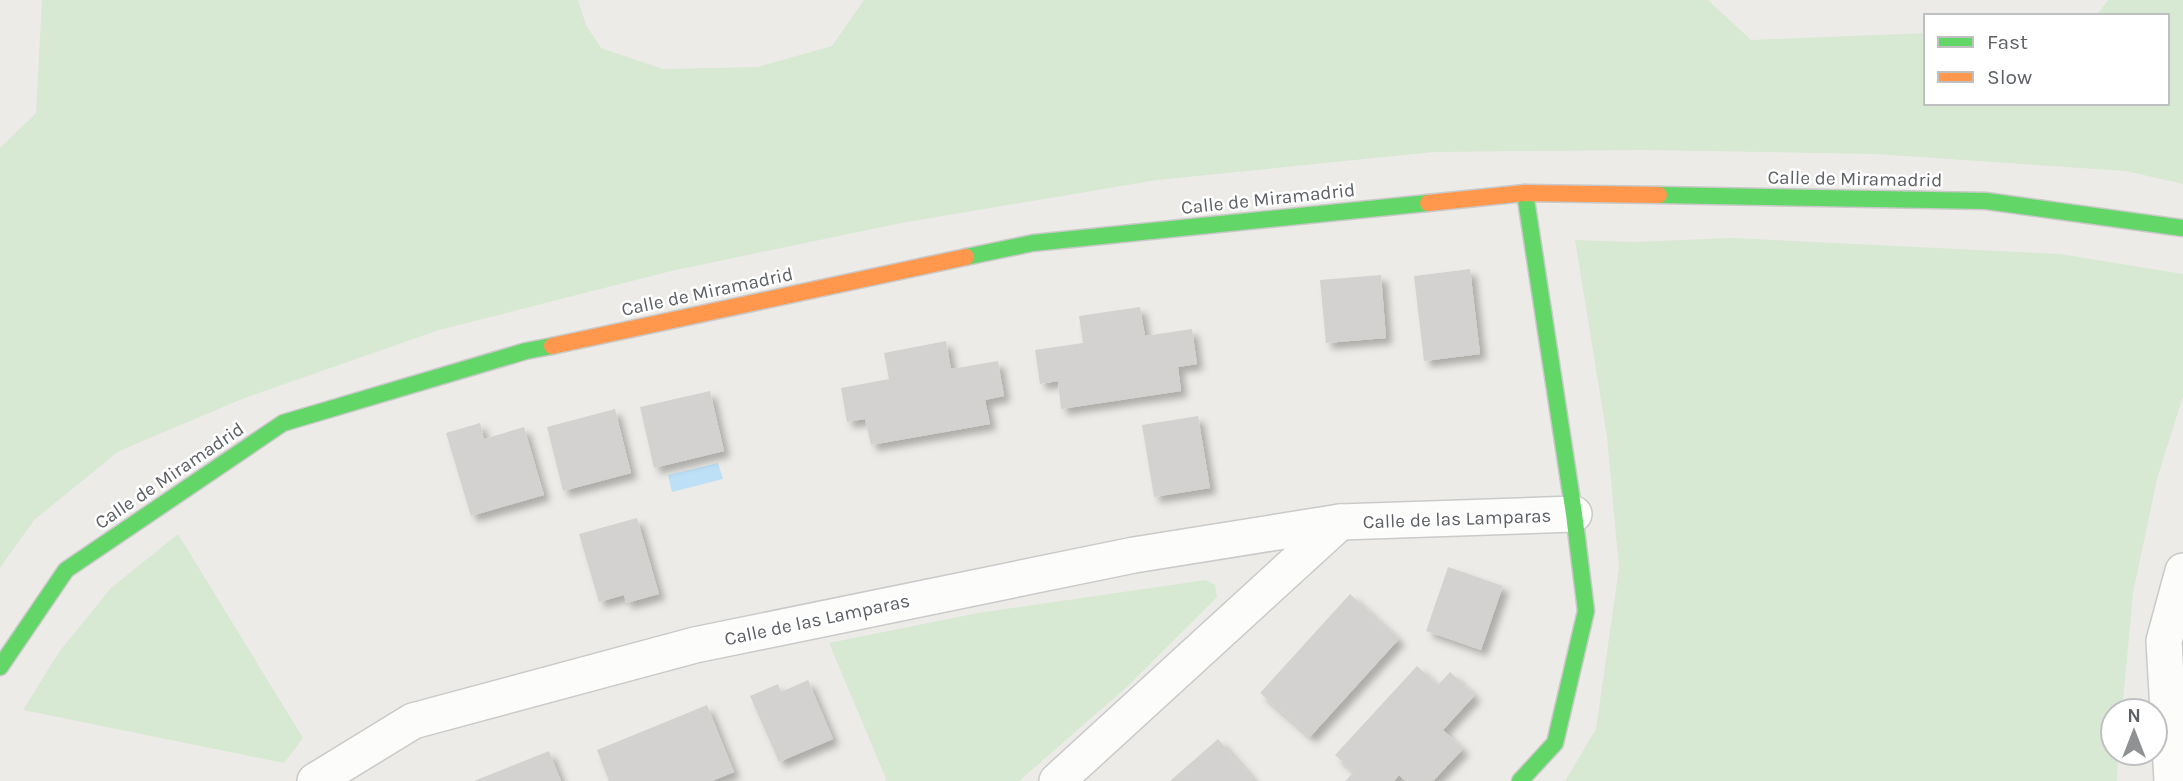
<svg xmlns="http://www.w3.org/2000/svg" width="2183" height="781" font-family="Karla,sans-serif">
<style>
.park{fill:#d7e8d3}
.water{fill:#bde0f6}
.building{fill:#d3d2d0;filter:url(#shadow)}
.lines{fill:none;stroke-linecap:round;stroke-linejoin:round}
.street-casing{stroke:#c9cac9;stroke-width:38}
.fast-casing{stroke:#c9c9c9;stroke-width:19}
.slow-casing{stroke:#c9c9c9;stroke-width:19}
.street{stroke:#fcfcfb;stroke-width:35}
.fast{stroke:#63d668;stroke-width:16}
.slow{stroke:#ff974d;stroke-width:16}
.labels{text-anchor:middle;stroke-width:5;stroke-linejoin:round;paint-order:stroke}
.street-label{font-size:19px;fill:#5d6165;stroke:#fff}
</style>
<defs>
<filter id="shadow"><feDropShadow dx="6" dy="6" stdDeviation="3.5" flood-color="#0004"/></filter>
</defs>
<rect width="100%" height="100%" fill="#edebe7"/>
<!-- park -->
<g class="park">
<path d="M42,0H578L586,25L601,48L663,69L758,67L832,46L864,0H1708L1751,40L1926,33V103H2167V16H2096L2108,0H2183V184L2126,171L1875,154L1642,150L1434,152L1157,180L901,223L671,271L439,330L242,399L119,451L34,520L0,568V148L36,113Z"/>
<path d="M1733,238L2060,254L2183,274V396L2157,479L2133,593L2122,711H2113V753H2118L2117,781H1565L1596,729L1619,568L1607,437L1575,240L1633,242Z"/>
<path d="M178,534L303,738L284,763L23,710L59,652L111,588Z"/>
<path d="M1206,580L1215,585L1217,597L1130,684L1019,781H887L829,643L978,613Z"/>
</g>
<!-- water -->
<path class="water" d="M718,463L723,479L672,492L668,475Z"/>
<!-- building -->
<g class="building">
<path d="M1470,269L1480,354L1424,361L1414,276Z"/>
<path d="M1381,275L1386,338L1326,343L1320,280Z"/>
<path d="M1140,307L1145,336L1192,329L1197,364L1178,367L1181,391L1061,409L1058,381L1040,384L1035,350L1083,343L1079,316Z"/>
<path d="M946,341L951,369L998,361L1004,396L985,400L990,424L871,445L865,419L847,422L841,388L889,379L884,353Z"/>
<path d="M710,391L724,451L654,468L640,407Z"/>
<path d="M615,409L631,473L563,491L547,427Z"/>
<path d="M1198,416L1210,488L1154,497L1142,425Z"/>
<path d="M480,423L484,439L524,427L544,495L471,516L446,433Z"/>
<path d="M637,518L659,594L626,603L624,595L599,602L579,534Z"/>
<path d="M1448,567L1503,586L1481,650L1426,631Z"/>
<path d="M1350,594L1399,639L1310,737L1260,693Z"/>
<path d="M1417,666L1438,685L1450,672L1475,695L1443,730L1463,749L1433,781H1405L1399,775L1394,781H1345L1354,772L1335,755Z"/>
<path d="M808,680L833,739L779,762L750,696L778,684L781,692Z"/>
<path d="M707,705L734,772L712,781H609L597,750Z"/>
<path d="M1218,739L1255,781H1170Z"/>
<path d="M549,751L561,781H474Z"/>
</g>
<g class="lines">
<defs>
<g id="street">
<path d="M315,781L413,721L695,645L1134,555L1340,522L1574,514"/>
<path d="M1057,781L1340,522"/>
<path d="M2172,781L2164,641L2183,571"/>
</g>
<g id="fast">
<path d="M1659,195L1986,201L2183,228"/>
<path d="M966,257L1033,243L1428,203"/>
<path d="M0,667L66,570L283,423L526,351L552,346"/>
<path d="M1520,781L1555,743L1586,611L1574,514L1525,193"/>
</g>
<g id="slow">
<path d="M1428,203L1525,193L1659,195"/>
<path d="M552,346L966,257"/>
</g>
</defs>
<!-- street casing -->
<use href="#street" class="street-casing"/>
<!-- fast casing -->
<use href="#fast" class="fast-casing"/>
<!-- slow casing -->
<use href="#slow" class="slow-casing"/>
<!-- street -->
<use href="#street" class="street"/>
<!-- fast -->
<use href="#fast" class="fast"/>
<!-- slow -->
<use href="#slow" class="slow"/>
</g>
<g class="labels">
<!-- street labels -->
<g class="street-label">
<text transform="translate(1855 178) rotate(1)" y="7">Calle de Miramadrid</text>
<text transform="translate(1268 198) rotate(-6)" y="7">Calle de Miramadrid</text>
<text transform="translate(707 291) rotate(-12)" y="7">Calle de Miramadrid</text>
<text transform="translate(169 475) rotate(-34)" y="7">Calle de Miramadrid</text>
<text transform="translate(1457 518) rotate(-2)" y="7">Calle de las Lamparas</text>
<text transform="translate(817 619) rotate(-12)" y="7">Calle de las Lamparas</text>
</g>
</g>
<!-- legend -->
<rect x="1924" y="14" width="245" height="91" fill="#ffffff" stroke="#bec0c1" stroke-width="2"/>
<rect x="1938" y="37" width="35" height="10" fill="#63d668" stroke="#bec0c1" stroke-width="2"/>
<text x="1987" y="49" font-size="21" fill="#5d6165">Fast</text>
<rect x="1938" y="72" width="35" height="10" fill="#ff974d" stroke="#bec0c1" stroke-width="2"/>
<text x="1987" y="84" font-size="21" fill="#5d6165">Slow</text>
<!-- north arrow -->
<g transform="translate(2134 732)"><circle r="33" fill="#ffffff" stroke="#bec0c1" stroke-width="2"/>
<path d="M0-5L12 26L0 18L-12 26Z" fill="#8f9192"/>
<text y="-10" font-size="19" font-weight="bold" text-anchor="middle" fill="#5d6165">N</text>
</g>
</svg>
